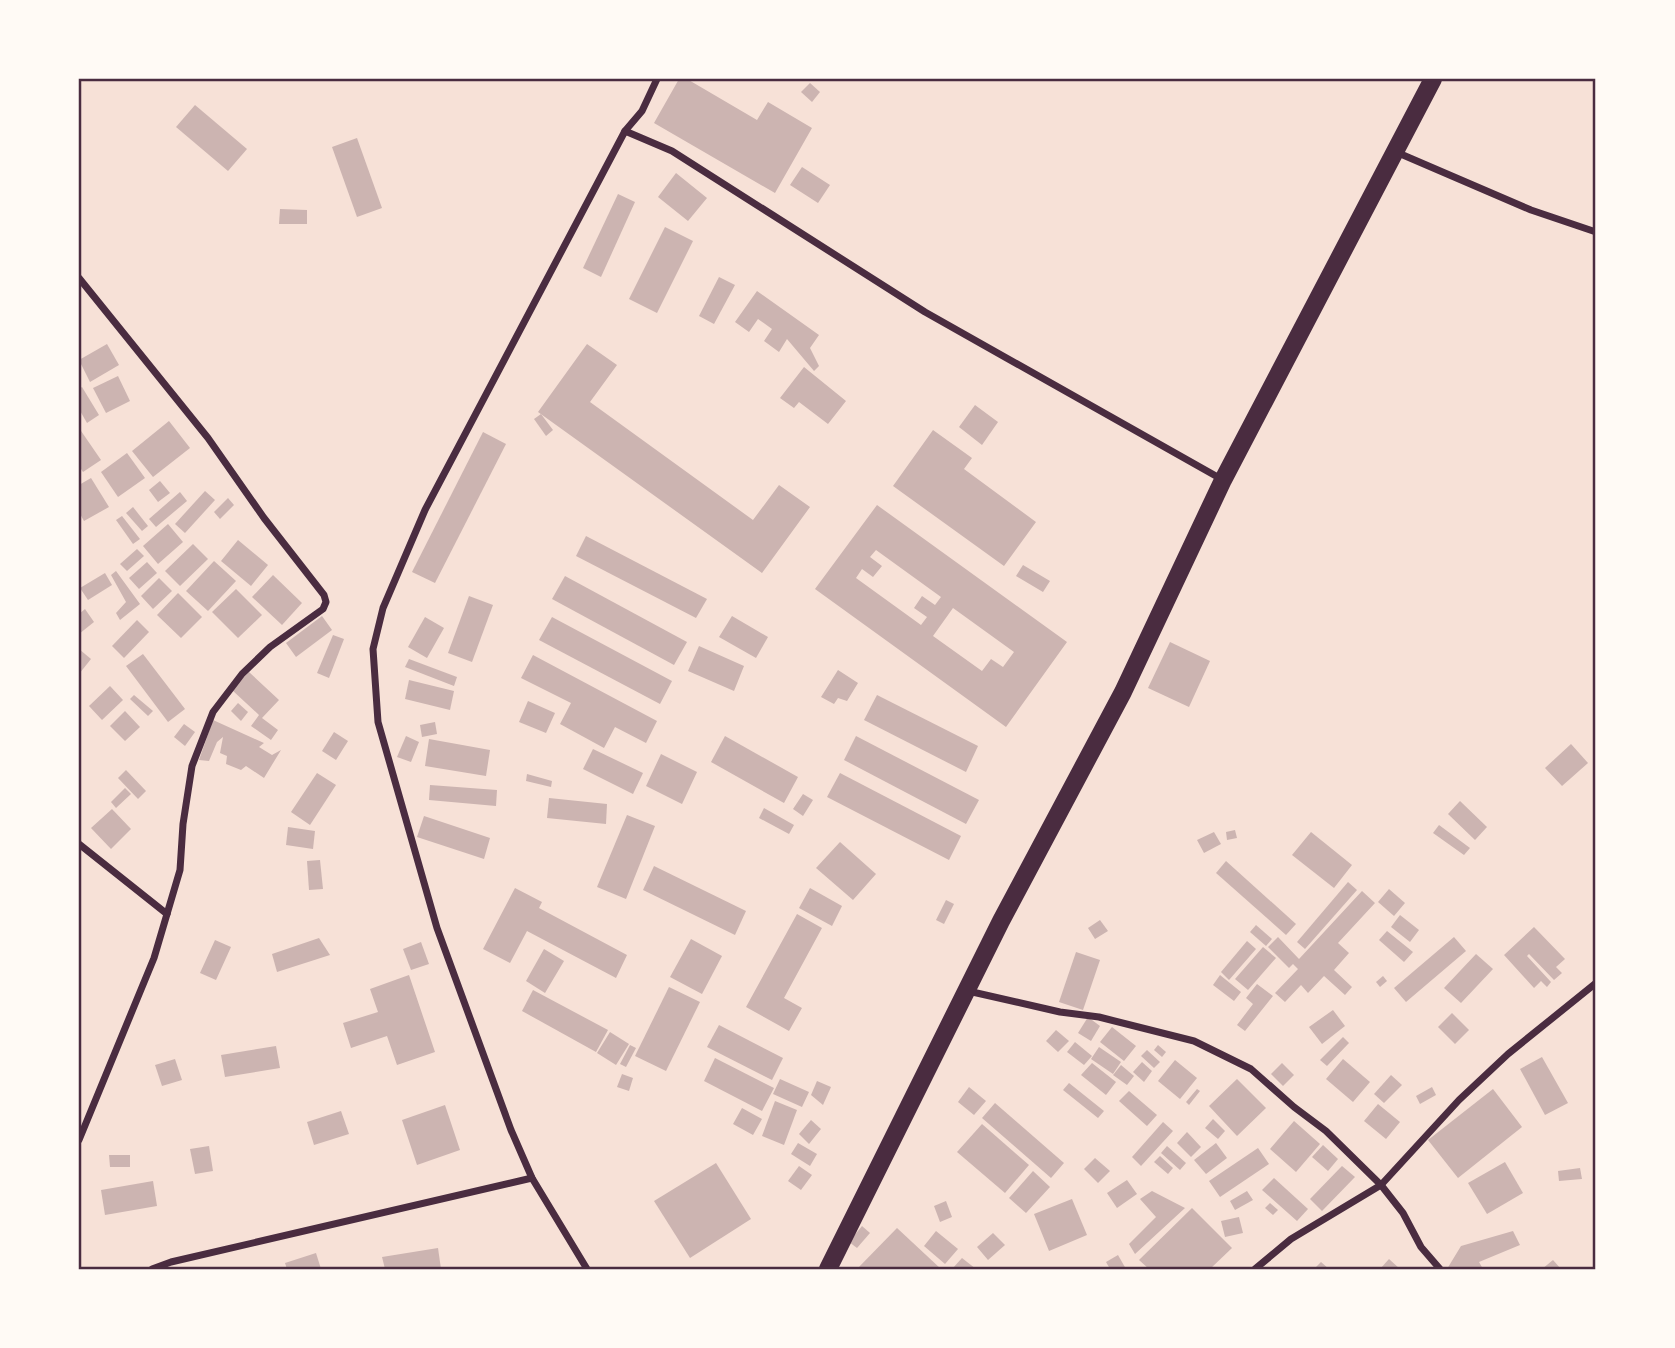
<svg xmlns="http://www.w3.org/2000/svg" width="1675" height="1348" font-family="Cabin,sans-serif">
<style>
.building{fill:#ccb4b1;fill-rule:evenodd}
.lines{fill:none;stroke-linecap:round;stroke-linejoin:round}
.minor{stroke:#4a2c40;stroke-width:7}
.primary{stroke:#4a2c40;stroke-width:18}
.neatline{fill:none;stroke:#4a2c40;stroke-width:2.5}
</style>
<rect width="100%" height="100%" fill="#f7e1d7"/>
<!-- building -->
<g class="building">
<path d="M679,79H687L757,120L768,102L812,128L775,193L654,123Z"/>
<path d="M810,83L820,92L812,102L801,92Z"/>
<path d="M195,105L247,149L228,171L176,127Z"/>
<path d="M357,138L382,208L357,217L332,147Z"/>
<path d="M802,167L830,185L818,203L790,185Z"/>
<path d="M676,173L707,198L688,221L658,197Z"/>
<path d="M618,194L635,202L601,277L583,268Z"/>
<path d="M280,209L307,210V224H279Z"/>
<path d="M665,227L693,241L657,313L629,299Z"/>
<path d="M719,277L735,285L714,324L699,316Z"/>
<path d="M757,291L819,335L810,348L819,366L814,371L787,339L779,352L764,341L772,329L758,319L749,332L735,322Z"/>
<path d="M107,344L119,365L90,382L79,360Z"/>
<path d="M587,344L617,365L590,402L753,520L779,485L810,507L762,573L538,412Z"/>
<path d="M804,367L846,401L828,424L799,402L794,408L780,398Z"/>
<path d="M118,376L130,401L106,413L93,388Z"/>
<path d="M82,387L99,415L87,423L79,409V389Z"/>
<path d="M975,405L998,422L982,445L959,427Z"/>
<path d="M541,414L553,430L546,436L534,419Z"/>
<path d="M169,421L190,448L153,477L132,451Z"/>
<path d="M79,428L101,460L83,472L79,466Z"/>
<path d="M933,430L972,458L964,469L1036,522L1004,566L893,486Z"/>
<path d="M483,432L506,444L435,583L412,572Z"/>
<path d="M127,453L145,478L118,497L101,472Z"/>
<path d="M91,478L109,507L84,521L79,512V485Z"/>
<path d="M160,481L170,493L158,502L149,490Z"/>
<path d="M205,491L215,500L185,533L175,524Z"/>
<path d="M180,492L187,501L156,527L149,519Z"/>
<path d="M228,498L234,505L220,519L214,512Z"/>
<path d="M877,505L1067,642L1006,727L815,589ZM876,550L941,597L935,605L922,596L914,608L927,617L921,625L856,578L862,569L873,577L882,566L870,557ZM953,608L1014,652L1003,667L991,659L982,671L933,636Z"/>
<path d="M133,507L148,526L142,531L126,513Z"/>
<path d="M122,516L140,539L133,544L116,520Z"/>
<path d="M168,524L183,542L158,564L143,546Z"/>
<path d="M586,536L707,599L696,618L576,556Z"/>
<path d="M238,540L268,565L251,586L221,561Z"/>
<path d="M193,544L208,559L180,586L165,571Z"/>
<path d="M137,549L144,556L127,571L120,564Z"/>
<path d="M214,561L236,581L208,611L186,591Z"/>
<path d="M147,562L157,573L139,589L129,578Z"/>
<path d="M1023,565L1050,581L1043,592L1016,576Z"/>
<path d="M116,571L140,604L120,620L116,613L126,602L111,575Z"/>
<path d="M105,573L112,585L88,600L80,588Z"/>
<path d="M273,575L302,603L282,625L252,597Z"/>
<path d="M565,576L687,642L674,665L552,599Z"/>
<path d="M159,578L172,591L153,609L141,596Z"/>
<path d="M236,589L262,615L238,638L212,612Z"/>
<path d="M178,593L202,617L181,638L157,615Z"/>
<path d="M469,596L493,605L472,662L448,653Z"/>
<path d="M85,609L94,622L79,634V614Z"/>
<path d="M322,616L332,630L296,657L286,643Z"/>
<path d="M732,616L768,637L756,658L719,637Z"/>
<path d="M425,617L444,628L427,658L408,647Z"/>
<path d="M552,617L672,681L660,704L539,640Z"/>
<path d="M137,620L149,632L124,658L112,646Z"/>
<path d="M333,635L344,639L329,678L317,673Z"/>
<path d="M1170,642L1210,661L1189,707L1148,688Z"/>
<path d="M699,646L744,666L734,691L688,671Z"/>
<path d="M79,649L91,659L79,674Z"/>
<path d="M143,654L185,709L168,722L126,666Z"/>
<path d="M533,655L657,721L646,743L615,727L604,748L560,724L571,703L521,678Z"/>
<path d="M409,659L457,677L454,686L405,667Z"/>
<path d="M838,670L858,683L847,701L838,698L834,704L821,697Z"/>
<path d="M249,672L279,700L262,718L278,730L271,740L251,726L259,715L232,690Z"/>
<path d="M409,680L454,691L450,710L405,699Z"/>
<path d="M110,686L123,700L102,720L89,706Z"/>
<path d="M134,695L153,711L148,716L130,699Z"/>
<path d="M877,695L978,746L966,772L864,720Z"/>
<path d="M528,701L555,713L546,733L519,722Z"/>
<path d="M238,703L248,712L241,721L231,711Z"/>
<path d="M125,711L140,727L125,741L110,726Z"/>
<path d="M213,720L264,743L259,747L272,755L281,750L264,778L246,766L241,770L226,764L227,756L220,753L223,737L217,742L209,761L199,760Z"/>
<path d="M435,722L437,734L422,737L420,725Z"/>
<path d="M184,724L195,732L185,746L174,737Z"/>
<path d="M334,732L348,741L336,760L322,751Z"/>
<path d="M406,736L419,742L411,762L397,757Z"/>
<path d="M725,736L798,777L784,803L711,762Z"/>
<path d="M856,736L979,800L966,824L844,760Z"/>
<path d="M429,739L490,750L486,776L425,766Z"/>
<path d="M1571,744L1588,763L1562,786L1545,768Z"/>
<path d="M593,749L643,773L633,794L583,769Z"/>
<path d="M661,754L697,772L682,804L646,786Z"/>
<path d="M126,770L146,791L138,799L118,778Z"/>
<path d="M317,773L336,785L310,825L291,812Z"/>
<path d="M840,773L961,836L949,860L827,797Z"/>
<path d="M527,774L552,781L551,787L526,781Z"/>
<path d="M430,785L497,790L496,806L429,800Z"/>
<path d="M125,788L131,794L116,808L111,802Z"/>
<path d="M803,794L813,800L803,816L793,809Z"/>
<path d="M549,798L607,804L606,824L547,818Z"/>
<path d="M1460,801L1487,827L1475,840L1448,814Z"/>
<path d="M764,808L794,825L789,834L759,818Z"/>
<path d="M112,809L131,829L111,849L91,828Z"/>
<path d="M627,815L655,826L626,899L597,887Z"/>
<path d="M424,816L490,838L484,859L417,837Z"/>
<path d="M1439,825L1470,848L1464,855L1433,833Z"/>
<path d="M288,827L315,831L313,849L286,845Z"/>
<path d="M1235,830L1237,838L1227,840L1226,832Z"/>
<path d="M1214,832L1221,844L1204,853L1197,840Z"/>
<path d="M1311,832L1352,865L1334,888L1292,855Z"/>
<path d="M840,842L876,874L853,900L816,868Z"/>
<path d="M320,860L323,889L309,890L307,861Z"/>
<path d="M1226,861L1296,924L1286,935L1216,873Z"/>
<path d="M654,866L746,911L735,935L643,890Z"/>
<path d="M1348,882L1357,890L1305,949L1297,942Z"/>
<path d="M515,888L542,902L539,908L627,955L616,978L527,931L510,963L483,949Z"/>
<path d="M810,888L842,906L832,926L799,908Z"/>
<path d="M1389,889L1405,903L1394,916L1378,902Z"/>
<path d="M1362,891L1375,903L1338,943L1349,953L1334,970L1352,987L1345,995L1324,976L1308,993L1301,985L1285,1002L1275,993L1298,969L1293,964L1289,968L1268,947L1278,937L1299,959Z"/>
<path d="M946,900L954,904L944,924L936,920Z"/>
<path d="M797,914L822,928L784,998L802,1008L789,1031L746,1007Z"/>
<path d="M1400,915L1419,930L1410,942L1391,927Z"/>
<path d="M1100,920L1108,931L1095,939L1088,928Z"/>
<path d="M1256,925L1272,939L1266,946L1250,932Z"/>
<path d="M1534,927L1565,959L1556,967L1562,973L1554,980L1529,954L1527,956L1551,982L1547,987L1541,981L1534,988L1504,955Z"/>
<path d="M1387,931L1413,952L1404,962L1379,940Z"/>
<path d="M1454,937L1466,951L1406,1002L1394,988Z"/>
<path d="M319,938L330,955L277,972L272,954Z"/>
<path d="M691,939L722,956L702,994L670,977Z"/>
<path d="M215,940L231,947L216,980L200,973Z"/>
<path d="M1247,941L1256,949L1229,980L1221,972Z"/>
<path d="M421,942L429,964L411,970L403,949Z"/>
<path d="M1263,947L1276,958L1248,990L1235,979Z"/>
<path d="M544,949L564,961L545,993L526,981Z"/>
<path d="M1076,952L1100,960L1083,1010L1059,1002Z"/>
<path d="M1476,954L1493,969L1461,1003L1444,988Z"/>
<path d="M409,975L435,1052L397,1065L387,1036L351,1048L343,1023L378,1012L370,989Z"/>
<path d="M1220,975L1241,992L1234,1001L1213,985Z"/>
<path d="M1383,976L1387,981L1380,987L1376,982Z"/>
<path d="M1257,984L1273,996L1245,1031L1237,1025L1253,1004L1246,998Z"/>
<path d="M669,987L700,1002L666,1071L635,1056Z"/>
<path d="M533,990L608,1030L596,1052L522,1011Z"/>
<path d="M1333,1010L1345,1026L1322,1044L1309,1027Z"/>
<path d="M1452,1013L1469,1030L1455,1044L1438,1027Z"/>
<path d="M1088,1017L1100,1026L1091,1041L1078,1033Z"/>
<path d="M719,1025L783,1058L772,1080L707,1047Z"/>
<path d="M1112,1027L1136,1046L1124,1061L1100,1042Z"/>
<path d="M1056,1030L1069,1041L1058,1052L1046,1041Z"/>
<path d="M610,1032L629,1044L616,1065L597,1053Z"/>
<path d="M1343,1037L1349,1043L1327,1066L1320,1060Z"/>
<path d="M1075,1042L1092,1056L1084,1065L1067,1052Z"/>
<path d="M630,1045L636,1048L626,1067L620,1064Z"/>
<path d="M1158,1045L1166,1052L1162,1057L1154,1050Z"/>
<path d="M276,1046L280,1068L225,1077L221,1055Z"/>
<path d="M1099,1047L1121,1062L1113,1074L1091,1059Z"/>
<path d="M1147,1050L1160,1062L1154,1068L1141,1056Z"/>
<path d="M1542,1057L1568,1103L1545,1115L1520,1069Z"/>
<path d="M715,1058L774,1088L762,1111L704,1081Z"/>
<path d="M175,1059L182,1080L162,1086L155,1065Z"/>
<path d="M1343,1059L1370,1082L1353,1102L1326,1079Z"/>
<path d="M1175,1060L1197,1078L1180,1099L1158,1081Z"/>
<path d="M1142,1062L1152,1071L1144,1082L1133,1072Z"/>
<path d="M1092,1063L1116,1082L1106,1095L1081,1075Z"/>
<path d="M1282,1063L1294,1075L1283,1086L1271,1074Z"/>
<path d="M1121,1065L1134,1076L1127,1085L1113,1075Z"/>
<path d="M622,1074L633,1078L629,1091L617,1087Z"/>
<path d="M1391,1075L1402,1085L1384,1103L1374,1094Z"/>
<path d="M780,1079L809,1092L802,1107L773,1094Z"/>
<path d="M1237,1079L1266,1108L1237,1136L1209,1106Z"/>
<path d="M817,1081L831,1087L823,1105L811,1095Z"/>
<path d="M1069,1083L1104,1111L1098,1118L1063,1090Z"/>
<path d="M969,1087L986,1101L974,1115L958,1102Z"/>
<path d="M1432,1087L1436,1095L1420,1104L1416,1096Z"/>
<path d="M1197,1089L1200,1091L1189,1105L1186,1102Z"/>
<path d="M1493,1089L1522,1127L1458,1178L1428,1140Z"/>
<path d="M1129,1091L1157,1115L1147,1126L1119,1101Z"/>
<path d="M775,1101L797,1110L784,1145L762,1136Z"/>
<path d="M995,1103L1064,1163L1051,1178L982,1118Z"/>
<path d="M1378,1104L1400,1122L1386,1139L1364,1121Z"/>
<path d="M445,1105L460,1150L417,1165L402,1120Z"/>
<path d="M742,1108L762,1119L753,1135L733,1124Z"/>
<path d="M341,1111L349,1134L314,1145L307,1122Z"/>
<path d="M1213,1119L1225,1131L1218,1139L1205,1128Z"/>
<path d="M811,1120L821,1129L809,1144L799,1134Z"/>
<path d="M1294,1121L1320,1144L1296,1172L1270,1149Z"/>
<path d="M1163,1122L1173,1131L1141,1166L1132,1157Z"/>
<path d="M982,1124L1029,1165L1005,1193L957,1152Z"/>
<path d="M1187,1132L1201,1147L1191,1157L1177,1143Z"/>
<path d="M798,1143L817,1154L810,1166L791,1154Z"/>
<path d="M1216,1143L1227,1158L1206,1174L1194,1160Z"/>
<path d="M1323,1145L1338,1159L1328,1171L1312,1157Z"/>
<path d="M209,1146L213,1171L195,1174L190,1149Z"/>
<path d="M1167,1146L1186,1163L1180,1170L1161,1153Z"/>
<path d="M1258,1148L1269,1164L1220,1197L1209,1181Z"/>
<path d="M109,1155H130V1167H110Z"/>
<path d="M1160,1156L1173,1168L1168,1174L1154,1162Z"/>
<path d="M1095,1158L1110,1171L1098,1183L1084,1169Z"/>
<path d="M1505,1162L1523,1193L1487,1214L1468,1183Z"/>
<path d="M716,1163L751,1219L690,1258L654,1201Z"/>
<path d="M799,1166L812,1175L801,1190L788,1181Z"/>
<path d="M1342,1166L1355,1177L1322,1211L1310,1199Z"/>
<path d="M1580,1168L1582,1179L1559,1181L1558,1171Z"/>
<path d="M1033,1171L1050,1187L1026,1213L1009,1198Z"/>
<path d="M1274,1178L1308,1209L1297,1221L1262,1190Z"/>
<path d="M1127,1180L1137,1194L1117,1208L1107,1193Z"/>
<path d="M153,1181L157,1206L105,1215L101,1190Z"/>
<path d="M1152,1191L1185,1208L1135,1254L1129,1244L1156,1217L1140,1199Z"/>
<path d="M1247,1191L1253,1200L1235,1210L1230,1201Z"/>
<path d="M1072,1199L1087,1235L1049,1251L1034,1214Z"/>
<path d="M946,1201L952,1217L940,1222L934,1206Z"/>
<path d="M1270,1203L1278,1210L1273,1215L1265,1208Z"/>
<path d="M1192,1208L1232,1248L1210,1269H1149L1139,1260Z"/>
<path d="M1239,1217L1243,1233L1225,1237L1221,1221Z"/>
<path d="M862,1226L870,1233L857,1248L849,1242Z"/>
<path d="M897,1228L941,1269H857Z"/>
<path d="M936,1231L958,1249L945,1264L924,1246Z"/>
<path d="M1513,1231L1520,1245L1479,1262L1483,1269H1447L1461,1246Z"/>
<path d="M993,1233L1005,1245L988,1260L977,1247Z"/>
<path d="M438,1248L441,1269H385L382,1257Z"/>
<path d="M316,1253L321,1269H287L285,1263Z"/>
<path d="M1118,1255L1126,1269H1110L1106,1262Z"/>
<path d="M962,1258L976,1269H952Z"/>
<path d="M1389,1259L1400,1269H1380Z"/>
<path d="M1553,1260L1561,1269H1542Z"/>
<path d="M1321,1262L1329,1269H1314Z"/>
</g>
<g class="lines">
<!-- minor -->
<g class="minor">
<path d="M625,131L642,111L657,79"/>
<path d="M1396,152L1531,210L1596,232"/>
<path d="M79,278L208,438L264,518L324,595L326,602L323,609L270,647L242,674L213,712L192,766L183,824L180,870L154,958L79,1140"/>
<path d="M79,844L167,914"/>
<path d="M968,991L1060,1012L1099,1017L1194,1041L1251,1069L1294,1107L1326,1131L1381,1185L1403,1213L1421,1247L1440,1269"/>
<path d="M152,1269L171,1262L532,1178"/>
<path d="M587,1269L532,1178L511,1130L437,928L378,722L373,649L383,608L425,510L625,131L672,151L925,312L1223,480"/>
<path d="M1255,1269L1291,1239L1381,1185L1459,1100L1508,1054L1596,983"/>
</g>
<!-- primary -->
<path class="primary" d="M828,1269L1001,921L1123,692L1223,480L1433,79"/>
</g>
<!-- border -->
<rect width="1675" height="1348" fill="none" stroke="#fffaf5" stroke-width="161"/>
<rect x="80" y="80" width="1514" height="1188" class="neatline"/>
</svg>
